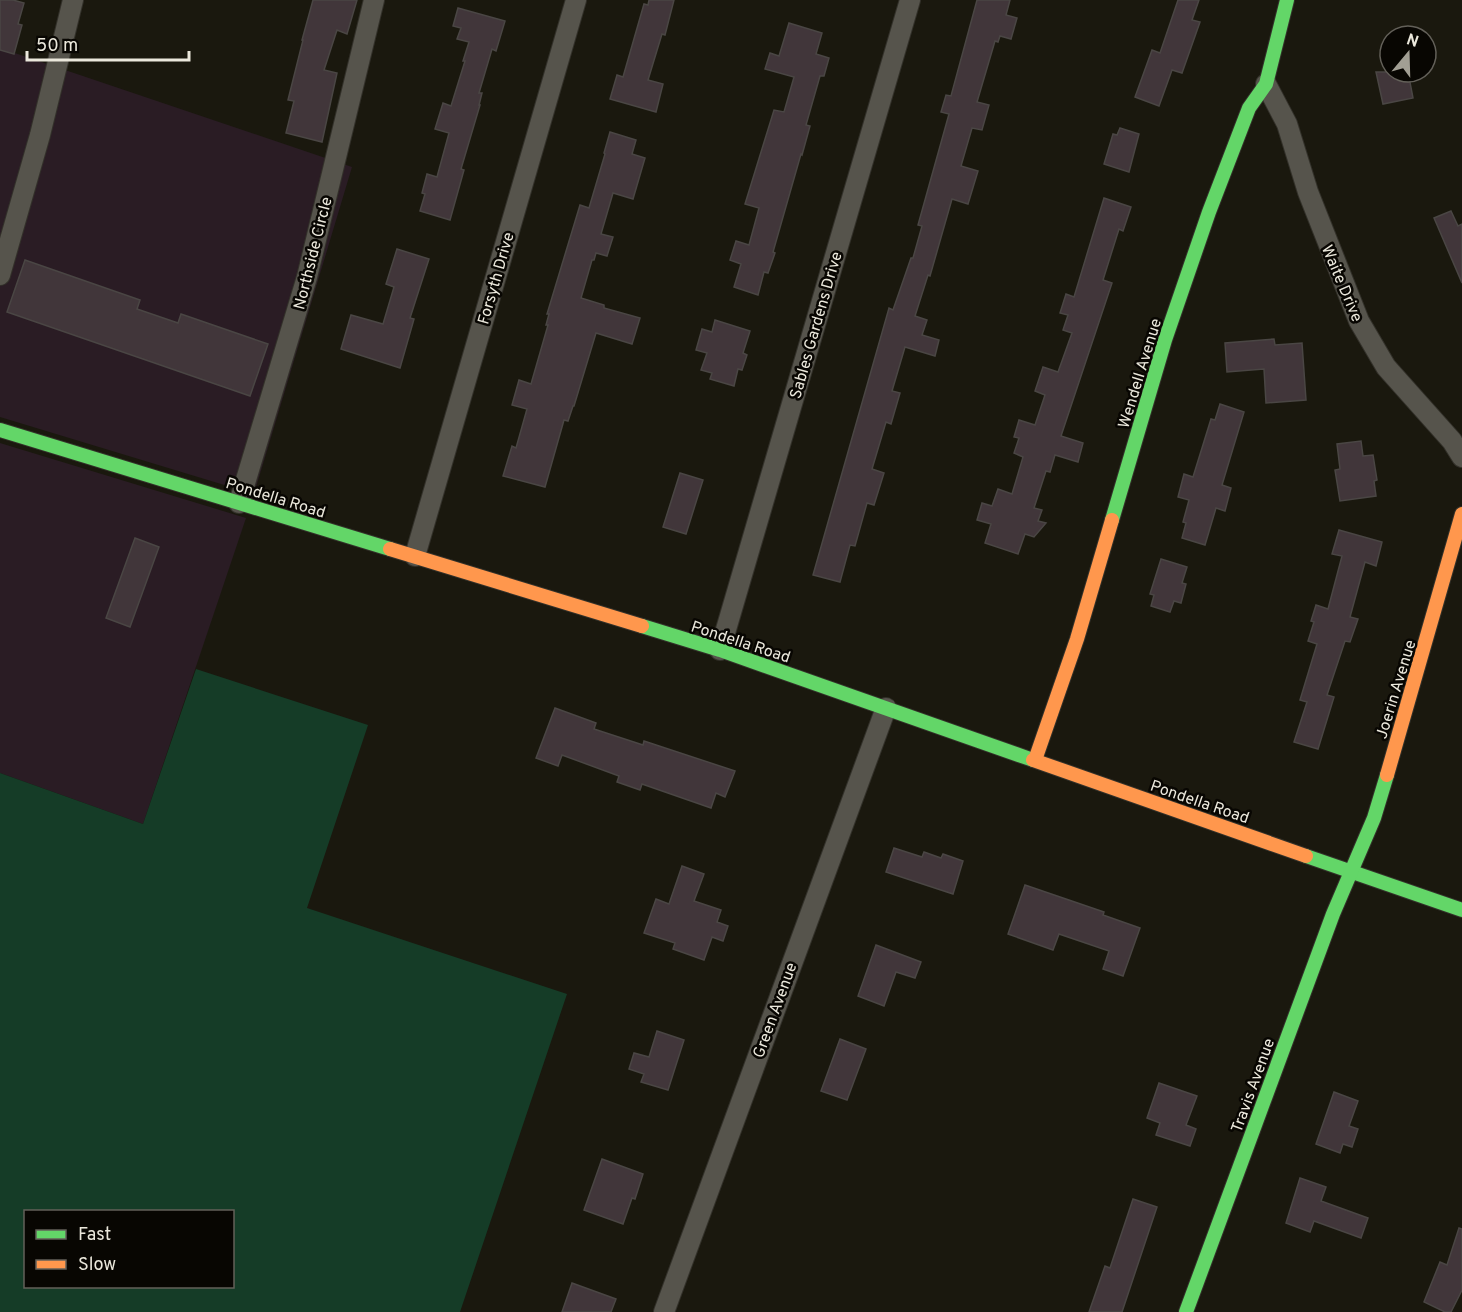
<svg xmlns="http://www.w3.org/2000/svg" width="1462" height="1312" font-family="Overpass,sans-serif">
<style>
.commercial{fill:#2a1c24}
.green{fill:#153c27;fill-rule:evenodd}
.building{fill:#41363a;stroke:#4a4644;stroke-width:1.5}
.lines{fill:none;stroke-linecap:round;stroke-linejoin:round}
.street-casing{stroke:#33312a;stroke-width:22}
.fast-casing{stroke:#33312a;stroke-width:16}
.slow-casing{stroke:#33312a;stroke-width:16}
.street{stroke:#56544c;stroke-width:20}
.fast{stroke:#63d668;stroke-width:14}
.slow{stroke:#ff974d;stroke-width:14}
.labels{text-anchor:middle;stroke-width:5;stroke-linejoin:round;paint-order:stroke}
.street-label{font-size:16px;fill:#ebe8dc;stroke:#080602}
</style>
<rect width="100%" height="100%" fill="#1a180e"/>
<!-- commercial -->
<g class="commercial">
<path d="M0,48L352,167L254,494L0,417Z"/>
<path d="M0,443L246,518L143,824L0,773Z"/>
</g>
<!-- green -->
<path class="green" d="M196,669L368,725L307,908L567,994L460,1312H0V773L143,824ZM26,1212H232V1286H26Z"/>
<!-- building -->
<g class="building">
<path d="M0,0H13L24,3L18,24L22,25L14,54L0,50Z"/>
<path d="M313,0H357L347,34L337,30L324,70L337,73L322,142L286,133L294,101L288,100L303,40H302Z"/>
<path d="M649,0H674L665,35L662,34L648,80L663,84L656,112L610,99L617,75L623,77L644,4L648,5Z"/>
<path d="M977,0H1010L1006,15L1017,18L1011,39L1000,36L998,42L995,41L977,102L989,105L982,130L972,128L961,166L978,171L968,204L952,199L930,276L928,275L915,316L927,320L922,335L939,340L935,356L905,347L892,391L900,393L891,424L886,422L872,469L884,473L874,505L867,503L855,546L850,545L840,582L813,575L889,308L893,310L911,258H913L922,226L918,225L949,114L941,112L946,95L951,96Z"/>
<path d="M1178,0H1199L1192,20L1200,22L1182,73L1172,70L1159,106L1135,97L1152,50L1160,53Z"/>
<path d="M458,8L505,21L496,51L492,49L479,93H482L479,105H480L461,169L464,170L450,220L420,211L425,194L422,193L427,174L437,177L449,133L435,129L443,103L451,106L465,61H463L469,42L457,39L461,28L453,26Z"/>
<path d="M789,23L822,33L816,54L829,58L824,76H820L806,125L810,126L802,155L801,154L773,252L775,253L768,273L764,272L758,295L734,287L741,264L730,260L736,241L749,245L759,208L745,204L774,110L784,112L794,77L765,69L770,53L779,56Z"/>
<path d="M1376,72H1408L1413,98L1383,104Z"/>
<path d="M1120,128L1139,134L1129,172L1104,164L1113,134L1117,135Z"/>
<path d="M610,132L636,140L632,154L645,158L633,199L613,193L601,234L613,237L607,256L596,253L594,260H592L581,298L604,305V308L640,318L632,344L596,333L574,406H573L568,421L564,420L545,487L503,476L512,446L516,448L527,409L512,405L519,380L531,384L548,325H546L549,314H547L580,205L589,208L605,154L604,153Z"/>
<path d="M1104,198L1131,207L1123,231L1119,229L1103,280L1112,283L1061,436L1083,443L1078,462L1055,455L1050,472L1046,471L1034,508L1042,510L1038,521L1046,523L1034,537L1025,534L1018,554L985,543L991,524L977,520L982,503L992,506L998,489L1012,494L1023,457L1014,453L1019,438L1014,437L1019,420L1035,425L1045,395L1035,391L1043,367L1058,372L1072,333L1063,330L1068,315L1060,313L1066,294L1074,297Z"/>
<path d="M1451,211L1458,226L1462,224V283L1434,218Z"/>
<path d="M397,249L429,259L410,318L414,319L400,368L341,349L351,315L383,324L394,287L386,284Z"/>
<path d="M25,260L140,300L137,309L178,323L181,314L268,344L250,396L7,312Z"/>
<path d="M715,320L750,331L743,353L747,355L742,370L738,369L734,386L710,379L712,373L701,370L707,353L696,350L702,329L712,332Z"/>
<path d="M1274,339L1275,345L1302,343L1306,400L1266,403L1264,369L1227,372L1225,343Z"/>
<path d="M1220,404L1244,412L1222,485L1231,488L1225,511L1216,508L1205,545L1182,538L1186,523L1183,522L1189,500L1178,497L1184,474L1193,477L1211,419L1215,420Z"/>
<path d="M1361,441L1363,456L1373,455L1377,480L1374,481L1376,496L1340,501L1335,470L1340,469L1337,444Z"/>
<path d="M680,473L703,480L686,534L663,527Z"/>
<path d="M1339,530L1382,542L1376,566L1365,562L1350,617L1358,619L1350,642L1345,641L1327,695L1334,697L1318,749L1294,742L1307,702L1300,700L1317,644L1308,641L1314,622L1311,621L1316,605L1328,609L1342,556L1332,554Z"/>
<path d="M135,538L159,547L130,627L106,618Z"/>
<path d="M1161,559L1187,567L1182,583L1186,584L1181,603L1174,601L1170,612L1151,606L1154,595L1150,594Z"/>
<path d="M555,708L596,723L594,729L643,745L644,741L735,771L725,797L716,793L711,808L642,784L640,790L617,782L619,776L562,755L558,766L536,758Z"/>
<path d="M894,848L922,857L924,852L941,858L943,854L963,861L953,894L886,872Z"/>
<path d="M682,866L704,874L694,901L721,910L717,922L728,926L723,941L712,937L704,960L673,949L675,943L644,933L656,899L669,904Z"/>
<path d="M1025,885L1104,912L1103,915L1140,928L1123,976L1103,969L1109,951L1059,934L1053,950L1008,934Z"/>
<path d="M876,945L921,962L915,978L896,972L884,1006L858,996Z"/>
<path d="M657,1031L684,1040L668,1090L641,1082L644,1074L629,1069L634,1053L649,1057Z"/>
<path d="M840,1039L866,1049L847,1100L821,1091Z"/>
<path d="M1159,1083L1197,1096L1186,1125L1196,1129L1190,1146L1156,1135L1160,1123L1147,1118Z"/>
<path d="M1334,1092L1358,1101L1349,1126L1358,1129L1352,1147L1343,1144L1340,1153L1316,1144Z"/>
<path d="M602,1159L643,1174L635,1199L632,1198L623,1224L584,1210Z"/>
<path d="M1300,1178L1326,1187L1321,1201L1368,1218L1361,1238L1314,1221L1310,1232L1286,1223Z"/>
<path d="M1133,1199L1157,1207L1122,1312H1089L1105,1266L1110,1268Z"/>
<path d="M1459,1228L1462,1229V1290L1451,1312H1445L1424,1302L1440,1262L1447,1265Z"/>
<path d="M572,1283L616,1299L611,1312H562Z"/>
</g>
<g class="lines">
<defs>
<g id="street">
<path d="M1266,84L1287,124L1308,192L1359,321L1386,367L1452,441L1462,457"/>
<path d="M0,275L40,135L73,0"/>
<path d="M239,503L307,277L374,0"/>
<path d="M415,556L576,0"/>
<path d="M720,650L910,0"/>
<path d="M664,1312L886,708"/>
</g>
<g id="fast">
<path d="M0,430L390,549"/>
<path d="M1112,520L1165,340L1209,212L1249,108L1266,84L1287,0"/>
<path d="M642,626L720,650L1033,760"/>
<path d="M1306,856L1462,910"/>
<path d="M1186,1312L1333,914L1374,818L1387,775"/>
</g>
<g id="slow">
<path d="M390,549L642,626"/>
<path d="M1033,760L1306,856"/>
<path d="M1035,760L1077,639L1112,520"/>
<path d="M1387,775L1462,514"/>
</g>
</defs>
<!-- street casing -->
<use href="#street" class="street-casing"/>
<!-- fast casing -->
<use href="#fast" class="fast-casing"/>
<!-- slow casing -->
<use href="#slow" class="slow-casing"/>
<!-- street -->
<use href="#street" class="street"/>
<!-- fast -->
<use href="#fast" class="fast"/>
<!-- slow -->
<use href="#slow" class="slow"/>
</g>
<g class="labels">
<!-- street labels -->
<g class="street-label">
<text transform="translate(312 253) rotate(-76)" y="6">Northside Circle</text>
<text transform="translate(495 278) rotate(-74)" y="6">Forsyth Drive</text>
<text transform="translate(1343 283) rotate(67)" y="6">Waite Drive</text>
<text transform="translate(815 325) rotate(-74)" y="6">Sables Gardens Drive</text>
<text transform="translate(1139 373) rotate(-73)" y="6">Wendell Avenue</text>
<text transform="translate(276 497) rotate(17)" y="6">Pondella Road</text>
<text transform="translate(741 641) rotate(18)" y="6">Pondella Road</text>
<text transform="translate(1395 689) rotate(-73)" y="6">Joerin Avenue</text>
<text transform="translate(1200 801) rotate(19)" y="6">Pondella Road</text>
<text transform="translate(774 1010) rotate(-70)" y="6">Green Avenue</text>
<text transform="translate(1252 1085) rotate(-70)" y="6">Travis Avenue</text>
</g>
</g>
<!-- legend -->
<rect x="24" y="1210" width="210" height="78" fill="#080602" stroke="#636059" stroke-width="1.5"/>
<rect x="36" y="1230" width="30" height="9" fill="#63d668" stroke="#636059" stroke-width="1.5"/>
<text x="78" y="1240" font-size="18" fill="#ebe8dc">Fast</text>
<rect x="36" y="1260" width="30" height="9" fill="#ff974d" stroke="#636059" stroke-width="1.5"/>
<text x="78" y="1270" font-size="18" fill="#ebe8dc">Slow</text>
<!-- north arrow -->
<g transform="translate(1408 54) rotate(19)"><circle r="28" fill="#080602" stroke="#636059" stroke-width="1.5"/>
<path d="M0-4.5L10 22L0 15L-10 22Z" fill="#a29f94"/>
<text y="-9" font-size="16" font-weight="bold" text-anchor="middle" fill="#ebe8dc">N</text>
</g>
<!-- scale -->
<path d="M27 51v9h162v-9" fill="none" stroke="#ebe8dc" stroke-width="3"/>
<text x="36" y="51" font-size="18" fill="#ebe8dc" stroke="#080602" stroke-width="4.5" paint-order="stroke">50 m</text>
</svg>
